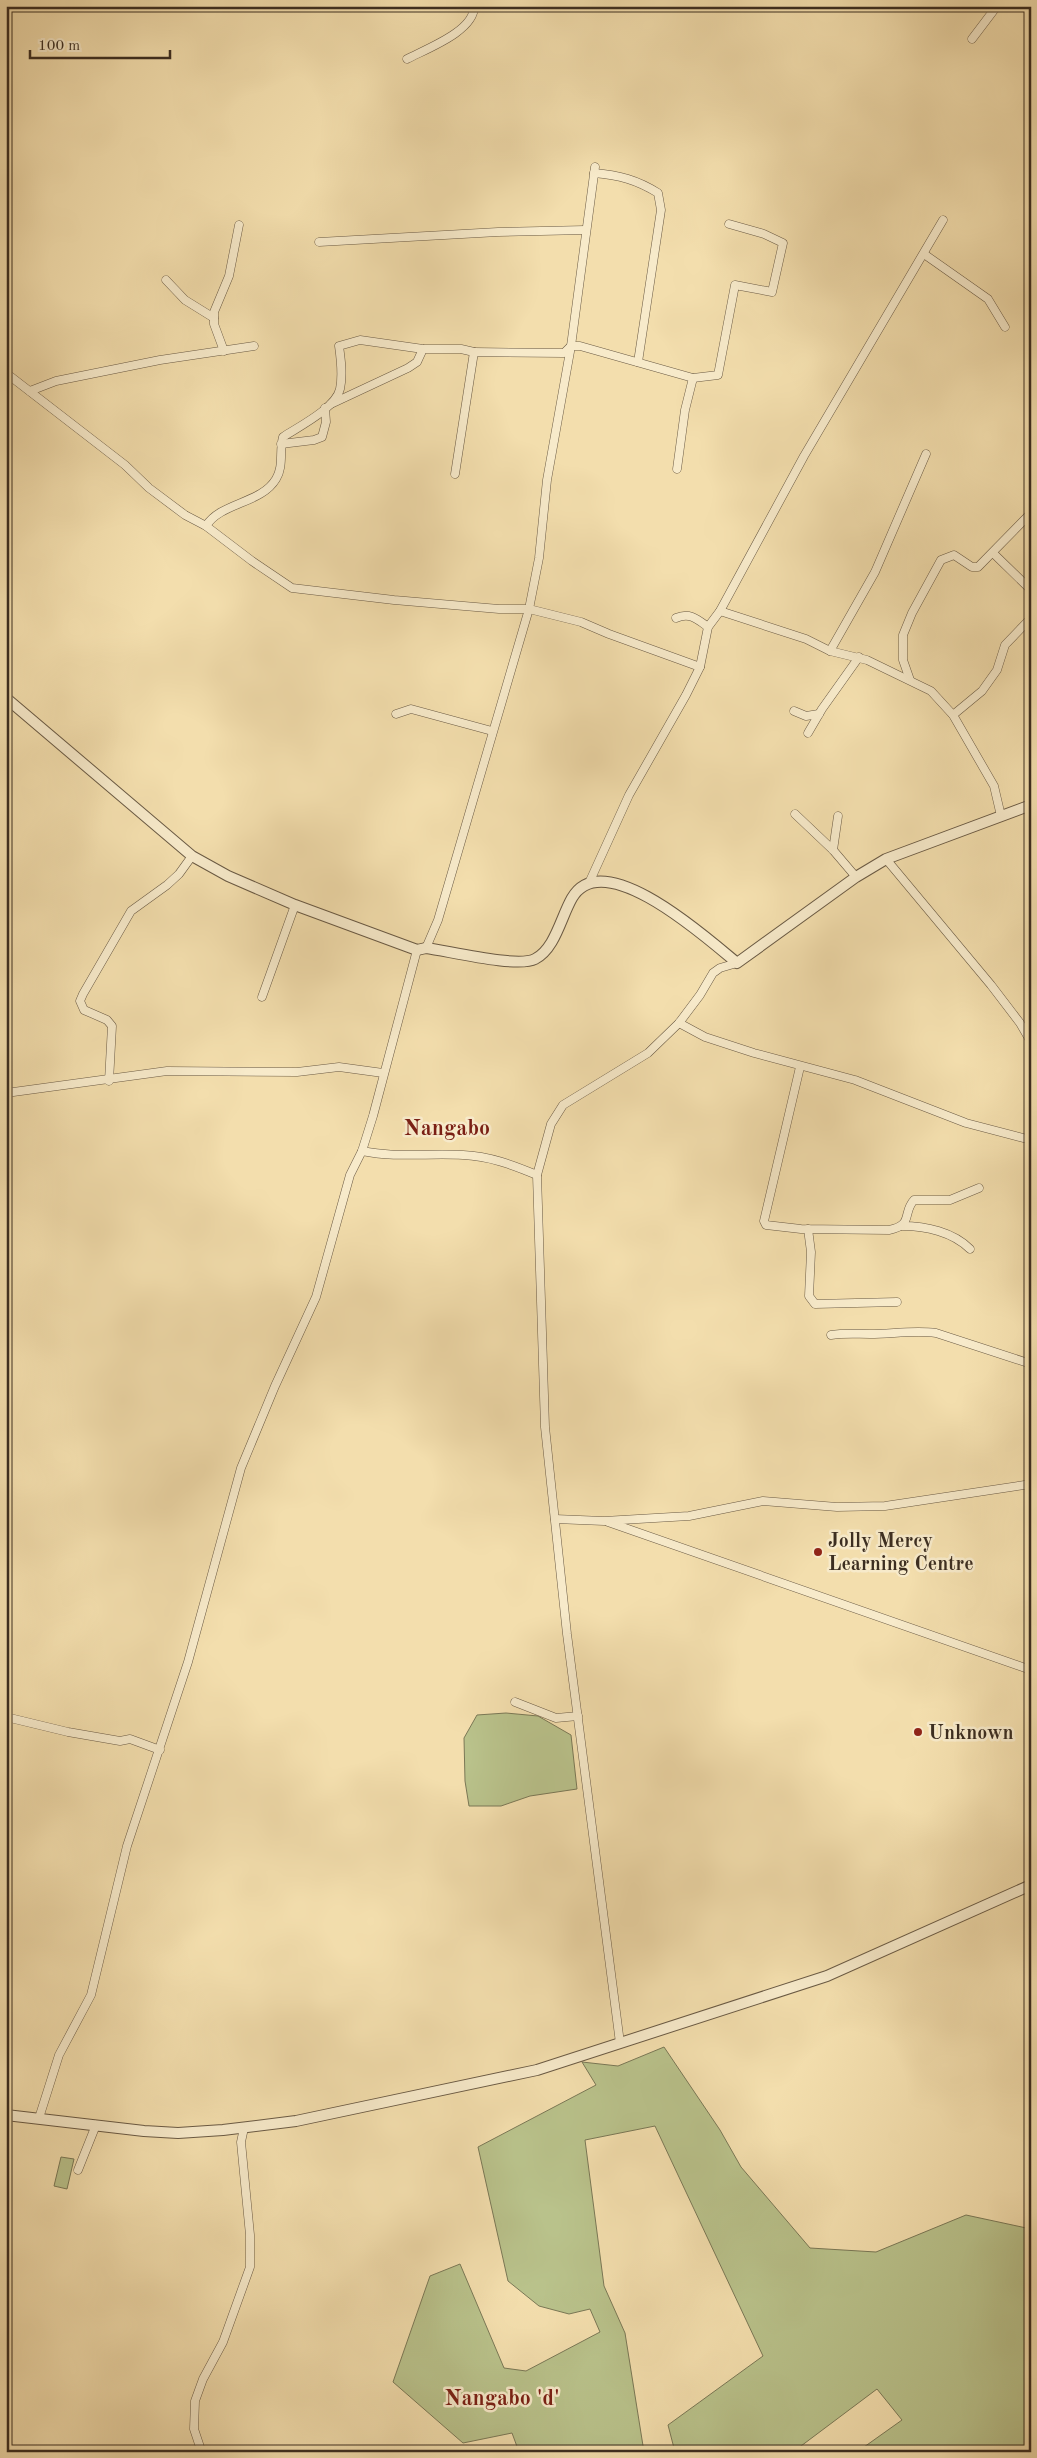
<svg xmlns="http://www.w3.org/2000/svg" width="1037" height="2458" font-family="'Old Standard TT',serif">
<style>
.green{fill:#b9c28b;stroke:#7a7856}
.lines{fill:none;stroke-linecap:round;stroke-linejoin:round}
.minor-casing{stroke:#6a5a44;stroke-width:9}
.tertiary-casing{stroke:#6a5a44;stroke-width:12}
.minor{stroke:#f7eaca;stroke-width:8}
.tertiary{stroke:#f7eaca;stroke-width:10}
.poi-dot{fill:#8f2418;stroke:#f7eaca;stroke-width:2}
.labels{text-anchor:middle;stroke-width:5;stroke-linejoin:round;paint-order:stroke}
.poi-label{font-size:20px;font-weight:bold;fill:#3c2e21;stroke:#f7eaca;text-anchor:start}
.quarter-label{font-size:22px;font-weight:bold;fill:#7a1f14;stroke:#f7eaca}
</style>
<rect width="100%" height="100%" fill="#f3dead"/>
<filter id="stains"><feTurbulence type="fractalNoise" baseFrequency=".004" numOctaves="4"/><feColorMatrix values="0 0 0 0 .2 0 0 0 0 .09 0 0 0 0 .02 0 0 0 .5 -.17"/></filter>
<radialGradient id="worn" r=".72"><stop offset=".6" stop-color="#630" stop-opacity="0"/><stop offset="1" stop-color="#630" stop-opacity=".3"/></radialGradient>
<!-- green -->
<g class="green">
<path d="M506,1713L538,1716L571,1735L577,1789L530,1796L501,1806H469L465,1781L464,1738L477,1715Z"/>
<path d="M664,2047L720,2130L741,2167L810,2248L876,2252L966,2215L1031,2229V2452H857L902,2420L877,2389L793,2452H675L668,2425L763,2356L655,2126L585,2140L604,2286L625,2333L644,2452H519L512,2433L463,2443L393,2382L430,2276L460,2264L504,2368L526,2371L600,2332L590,2309L569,2314L539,2306L508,2281L478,2147L596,2085L582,2062L618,2066Z"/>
<path d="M61,2157L74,2159L67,2189L54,2186Z"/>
</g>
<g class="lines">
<defs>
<g id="minor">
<path d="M972,39L997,6"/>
<path d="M407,59C426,49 475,31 474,6"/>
<path d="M594,173C619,175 637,180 658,193L661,210L638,362"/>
<path d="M319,242L498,232L585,230"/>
<path d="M924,254L988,299L1005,327"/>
<path d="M166,280L185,300L214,318"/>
<path d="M224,351L214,324V312L229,276L239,225"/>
<path d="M6,373L125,465L149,488L185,515L206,526L252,561L292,588L394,600L499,609H529L581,622L609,634L700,667"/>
<path d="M30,391L56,381L160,360L254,346"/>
<path d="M331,404L408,368L417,362L423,349"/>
<path d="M281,444L314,440L322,437L326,422L325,408"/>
<path d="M677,469L685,410L693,378"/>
<path d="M455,474L474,352L564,353L571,346H580L693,378L718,375L735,285L772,292L783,243L764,234L729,224"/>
<path d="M206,526C221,502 261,504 276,479C284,466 279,451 283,437C298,427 336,408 340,389C343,375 341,360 339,346L360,340L423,349H461L474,352"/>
<path d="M993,553L1031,590"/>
<path d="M720,611L806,639L830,651L867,660L931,691L953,715L994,786L1001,816"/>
<path d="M676,618C690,612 697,619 708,627"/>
<path d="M830,651L875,572L926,454"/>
<path d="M910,680L903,660V635L912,613L941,560L954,555L972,567H978L1031,513"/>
<path d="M794,711L806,716L819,714"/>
<path d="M396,714L411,709L492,731"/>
<path d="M953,715L982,691L997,670L1005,645L1031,618"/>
<path d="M808,733L822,709L859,657"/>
<path d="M795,814L833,850L856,877"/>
<path d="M833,850L838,816"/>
<path d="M886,859L991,985L1020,1023L1031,1042"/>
<path d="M589,883L629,795L686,695L700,667L708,627L720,611L804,456L943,220"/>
<path d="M426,948L438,920L529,609L539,558L547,480L571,346L595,167"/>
<path d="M262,997L295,905"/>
<path d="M679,1023L705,1037L754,1053L855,1080L966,1123L1031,1140"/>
<path d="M800,1067L764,1221L766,1225L801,1229L889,1230C914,1225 902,1213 914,1200H950L979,1188"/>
<path d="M109,1081L112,1026L107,1020L84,1010L80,1001L83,994L131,911L167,885L179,874L192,856"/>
<path d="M6,1093L167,1071L297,1072L339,1067L383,1073"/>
<path d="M362,1151C395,1158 429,1153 463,1155C489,1156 513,1165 537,1175"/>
<path d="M902,1226C926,1226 953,1232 970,1249"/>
<path d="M808,1229L811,1252L809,1296L815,1304L897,1302"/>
<path d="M831,1335C844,1333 856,1334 870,1334C892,1334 914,1330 936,1333L1031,1364"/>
<path d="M555,1519L604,1521L689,1516L763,1501L837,1507L885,1506L1031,1484"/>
<path d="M608,1522L1028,1669L1031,1677"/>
<path d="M515,1702L556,1718L578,1716"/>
<path d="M6,1717L68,1732L120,1741L130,1739L160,1750"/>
<path d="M620,2043L567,1634L545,1427L537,1175L551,1124L563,1105L648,1053L679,1023L700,995L713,973L720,968L737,963"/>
<path d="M39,2118L59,2055L91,1995L127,1846L188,1662L241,1468L275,1386L316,1297L350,1175L362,1151L373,1116L417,950"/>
<path d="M78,2170L96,2125"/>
<path d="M196,2452L200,2447L194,2429L195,2401L203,2379L223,2342L250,2267V2235L241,2142L244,2128"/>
</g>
<g id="tertiary">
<path d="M6,698L192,856L228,876L295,905L417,950L426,948C449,951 517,968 535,959C555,949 561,917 572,898C603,844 708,939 737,963L856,877L886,859L1031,805"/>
<path d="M6,2115L144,2131L178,2133L223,2130L296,2121L537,2070L827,1976L1031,1885"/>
</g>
</defs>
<!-- minor casing -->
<use href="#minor" class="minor-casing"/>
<!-- tertiary casing -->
<use href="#tertiary" class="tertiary-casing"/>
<!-- minor -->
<use href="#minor" class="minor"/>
<!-- tertiary -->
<use href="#tertiary" class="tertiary"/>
</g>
<!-- markers -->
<g class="poi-dot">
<circle cx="818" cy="1552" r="5"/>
<circle cx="918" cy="1732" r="5"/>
</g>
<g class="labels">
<!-- poi labels -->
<g class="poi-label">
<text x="828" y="1547">Jolly Mercy<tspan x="828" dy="23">Learning Centre</tspan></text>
<text x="928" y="1739">Unknown</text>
</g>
<!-- quarter labels -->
<g class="quarter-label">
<text x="447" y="1135">Nangabo</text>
<text x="502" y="2405">Nangabo 'd'</text>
</g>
</g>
<!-- margin -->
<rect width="1037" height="2458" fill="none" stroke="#f3dead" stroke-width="25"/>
<rect x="8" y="8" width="1022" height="2443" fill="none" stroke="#3c2e21" stroke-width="2.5"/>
<rect x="12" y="12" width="1012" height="2433" fill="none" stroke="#3c2e21"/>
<!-- scale -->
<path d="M30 50v8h140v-8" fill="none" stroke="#3c2e21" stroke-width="2.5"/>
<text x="38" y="50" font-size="15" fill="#3c2e21" stroke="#f7eaca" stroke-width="4" paint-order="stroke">100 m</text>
<rect width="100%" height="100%" filter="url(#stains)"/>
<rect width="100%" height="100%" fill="url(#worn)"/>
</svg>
